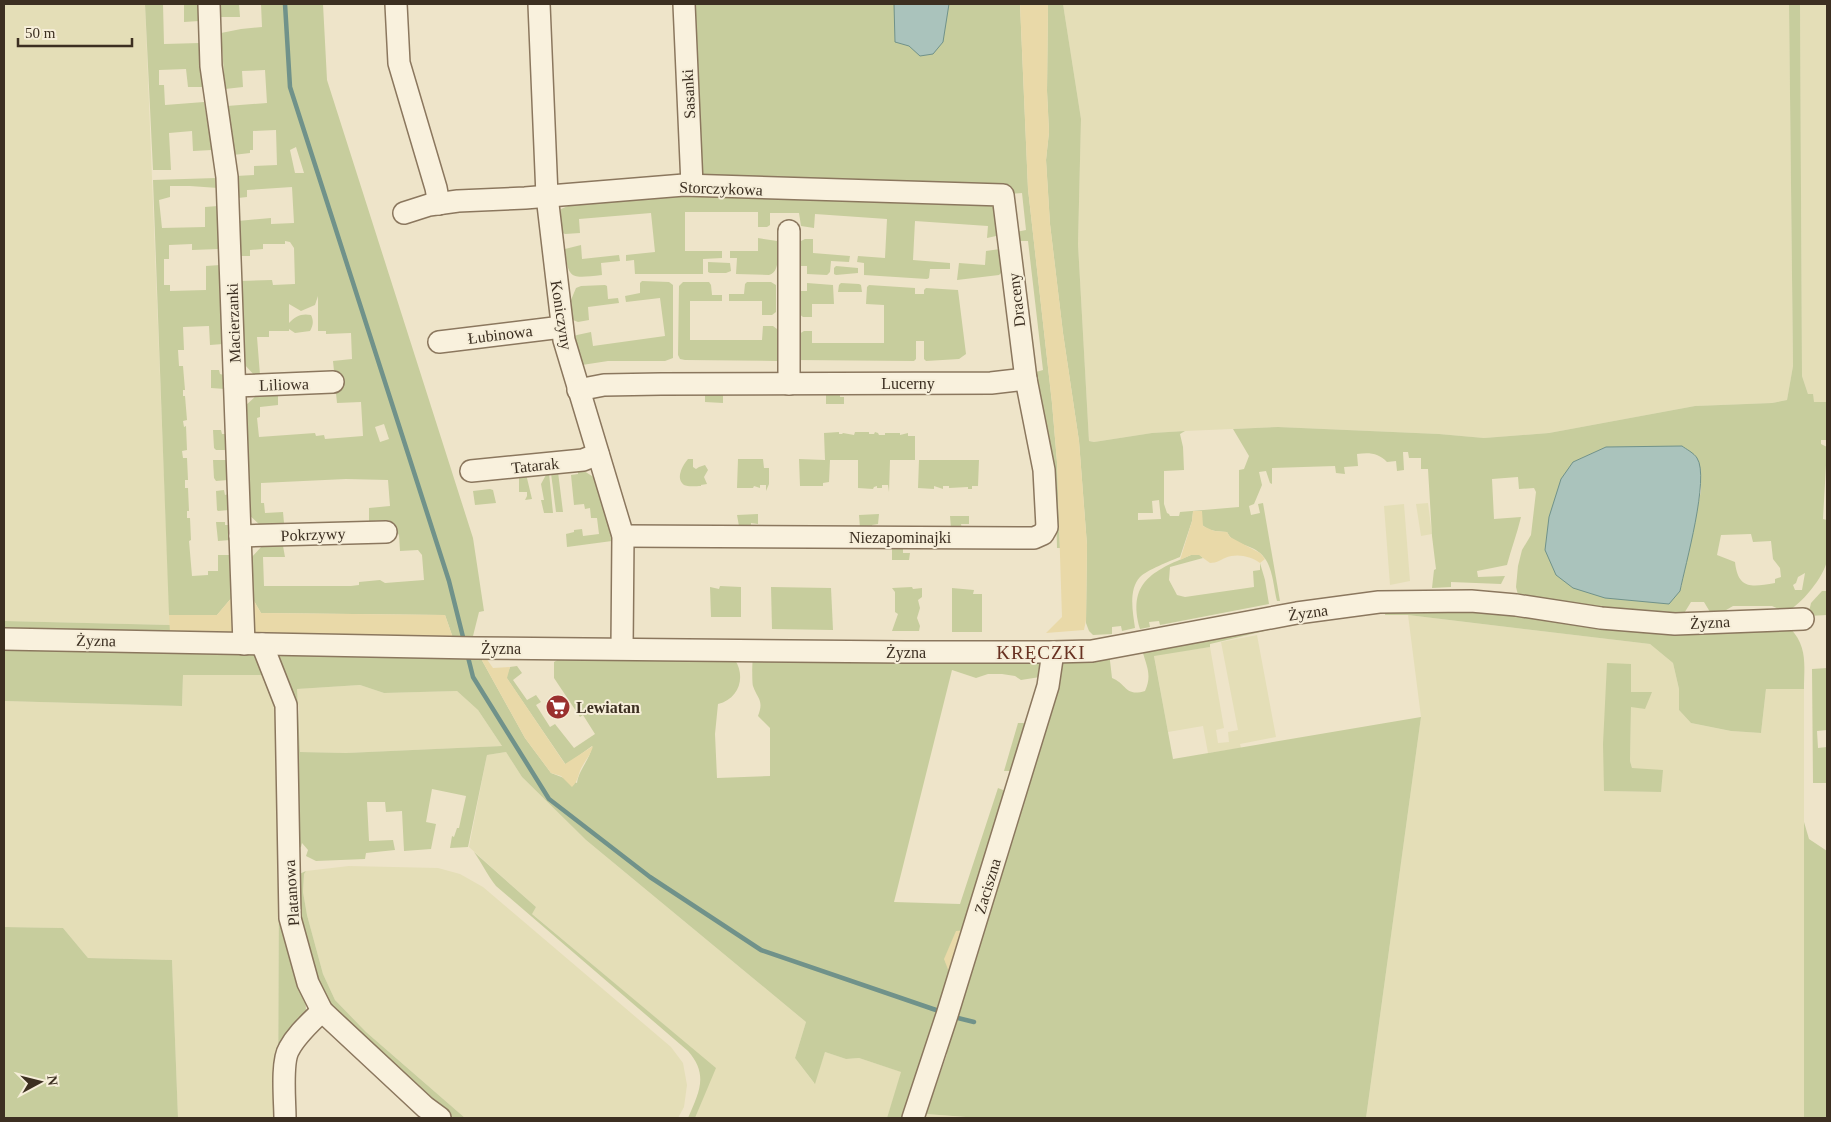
<svg xmlns="http://www.w3.org/2000/svg" width="1831" height="1122" font-family="Georgia,serif">
<style>
.farmland{fill:#e4deb7;fill-rule:evenodd}
.green{fill:#c7cd9d;fill-rule:evenodd}
.sand{fill:#e9d9a8}
.water{fill:#aac3bc;stroke:#70928a}
.lines{fill:none;stroke-linecap:round;stroke-linejoin:round}
.stream{stroke:#70928a;stroke-width:4.5}
.minor-casing{stroke:#8b775e;stroke-width:24}
.minor{stroke:#f9f1dd;stroke-width:21}
.labels{text-anchor:middle;stroke-width:4;stroke-linejoin:round;paint-order:stroke}
.street-label{font-size:16px;fill:#3c2f21;stroke:#f6eed9}
.poi-label{font-size:16px;font-weight:bold;fill:#3c2f21;stroke:#f6eed9;text-anchor:start}
.quarter-label{font-size:19px;letter-spacing:1px;fill:#683121;stroke:#f6eed9}
</style>
<rect width="100%" height="100%" fill="#eee4c9"/>
<!-- farmland -->
<g class="farmland">
<path d="M4,4H145L170,625L4,621Z"/>
<path d="M1063,4H1789L1793,366L1787,400L1772,403L1695,406L1549,433L1484,438L1439,434L1278,427L1185,431L1152,433L1094,442L1089,441L1078,244L1081,119Z"/>
<path d="M1800,4H1827V402H1814L1808,394L1802,376Z"/>
<path d="M1428,503L1432,534L1421,536L1416,504Z"/>
<path d="M1404,504L1410,581L1390,585L1384,506Z"/>
<path d="M1408,615L1650,644L1673,663L1679,689V710L1691,723L1731,731L1761,733L1766,689H1804V1118H1366L1421,717ZM1631,692L1639,693L1645,709L1631,706L1630,761L1632,768L1660,792L1604,791Z"/>
<path d="M1257,635L1276,737L1240,744L1241,748L1208,753L1203,726L1168,732L1154,655L1210,647L1224,728L1216,730L1218,743L1229,742L1228,732L1238,730L1221,642Z"/>
<path d="M183,675H267L275,707L279,869L278,1118H178L172,960L88,958L63,928L4,927V701L182,706Z"/>
<path d="M360,685L384,693L457,691L478,710L502,746L346,753L300,752L299,709L296,689Z"/>
<path d="M506,752L522,777L586,840L806,1022L795,1058L814,1083L825,1052L846,1059L859,1058L902,1072L887,1118H695L715,1068L531,913L536,907L469,847L487,755Z"/>
<path d="M349,866L438,868L460,874L483,887L671,1047L683,1063L687,1085L684,1107L678,1118H465L366,1032L335,1000L323,974L307,915L303,892L304,874L306,871Z"/>
<path d="M926,1114L965,1117L979,1118H924Z"/>
</g>
<!-- green -->
<g class="green">
<path d="M145,4H163L164,44L200,43L203,87H188L186,69L159,70V85H164L165,105L204,102L212,150L193,151L192,131L169,133L171,170H153Z"/>
<path d="M184,4H198L199,21L184,22Z"/>
<path d="M220,4H239L240,17H220Z"/>
<path d="M261,4H323L327,80L473,538L484,611L479,612L472,640L453,638L445,615L261,613L251,596V558L262,546H283L285,557H263L264,586H351L359,585V582L380,580L385,583L424,580L422,555L418,550L400,551L399,535L389,520L369,521V508L390,506L388,480L346,479L261,483V503H264L265,513L283,512L284,523L260,525L249,515L245,406L256,396L278,395V405L260,407V417L257,418L259,437L315,433L316,436L324,435L325,439L363,436L361,402L337,403L335,383L333,382L334,371L333,361L352,359L351,333L326,334V331H318V296L315,305L301,311L289,304V323C295,316 302,313 311,315C314,321 313,326 310,331L295,333L289,329V331H269V337H257L260,375L255,376L244,364L240,281L272,280L273,285L295,284L294,248L290,242L285,241V244H263V249L250,250V256H239L238,221L271,218V224L294,223L292,187L247,190V197L238,198L236,176L254,175V166L277,165L276,130L253,131V150H250V153L233,155L227,106L267,103L265,70L242,71L243,87L225,89L221,33L241,29L262,27ZM296,147L304,173H295L290,150ZM384,424L389,439L380,442L375,427Z"/>
<path d="M689,4H1020L1028,189L1052,403L1057,462L1060,548H1057L1055,469L1036,372L1043,370L1028,241H1018L1016,232L1026,230L1022,193L1011,194L703,178L700,172Z"/>
<path d="M1048,4H1063L1081,119L1078,244L1089,441L1094,442L1152,433L1185,431L1180,434L1183,447L1184,470L1164,471V504L1167,513L1169,514L1170,516H1179L1180,512L1239,507V470L1244,469L1249,456L1233,429L1278,427L1439,434L1484,438L1549,433L1695,406L1772,403L1787,400L1793,366L1789,4H1800L1802,376L1808,394H1813L1814,402H1827V440H1821V444L1827,447L1823,519L1827,520C1827,533 1829,547 1827,560C1825,576 1800,606 1786,612L1772,606H1733L1721,613L1710,612L1704,602H1691L1683,615L1673,618L1518,595L1516,587L1518,566L1522,550L1531,535L1536,492L1534,488L1519,489L1518,477L1492,479L1494,519L1521,517C1517,534 1511,549 1507,565L1477,571L1478,577L1505,576L1501,584L1451,582V587L1432,588L1434,570L1436,569L1432,536L1428,469H1421V458H1409L1408,452H1403L1404,470L1397,471L1396,461L1387,462C1379,453 1369,452 1357,454L1358,466L1344,467L1345,474L1336,473L1335,466L1272,468V484L1270,483L1266,471L1259,472L1262,485L1254,504L1249,506L1251,515L1260,513L1258,504L1263,503L1280,601H1277C1273,585 1273,564 1260,553C1250,544 1233,545 1227,532C1206,531 1204,529 1193,512L1192,521L1180,557C1170,561 1147,570 1140,577C1128,590 1133,613 1135,628L1122,631L1121,626L1112,627V634L1093,635L1089,631L1086,623L1087,545L1079,441L1063,333L1050,224L1046,160L1049,132L1047,91ZM1606,447L1701,470V491L1680,591L1573,462ZM1159,500L1161,519L1138,520V513H1153L1152,501ZM1751,534L1753,542L1771,541L1773,559L1780,568L1781,577L1775,579V583C1752,587 1738,590 1735,562L1717,555L1721,535ZM1805,573L1802,590H1795L1793,585L1796,583L1798,577Z"/>
<path d="M216,178L218,188L190,186H170V197L159,200L162,228L205,227V207L218,206L219,249L192,250V244L169,245V259H164V285H170V291L206,290V266L220,265L223,344L210,345L209,326L183,327L184,350H178L179,366H183L185,390H183V396H185L187,420L183,421L184,427L186,426L187,450L182,451L183,458H187L188,480H185V488H188L189,511H187V518H190L191,540L189,541L192,576L208,575V571H218V555H231L233,596L217,615H169L153,180Z"/>
<path d="M682,196L988,203C998,208 1002,227 996,236L987,238L988,226L915,221L913,260L950,263V269H930L929,278L927,279L864,275V263L857,262L858,256L885,258L887,219L815,214L814,228L801,226L799,213H770V225L767,227H758V212H685V251H722V258L703,259V274H635L634,260L626,261V255L655,252L651,213L579,219L580,233L565,234L561,232L560,214L561,209L568,206Z"/>
<path d="M758,238L777,241C777,251 781,272 769,275L736,274L737,258H730V251H758Z"/>
<path d="M805,239H813V253L850,256L849,262L831,261L830,272L827,275L807,274V266H796L799,242Z"/>
<path d="M581,245L582,259L619,255L620,261L601,263L602,275C572,278 568,281 565,249Z"/>
<path d="M1000,249L1003,271L999,275L957,280L959,263L985,265L986,251Z"/>
<path d="M708,262L730,263L731,271L726,273H710L708,272Z"/>
<path d="M836,266L858,268V273L836,275L834,274V268Z"/>
<path d="M642,281L669,282L673,285V358L665,361H608L582,365L573,337L577,335L591,332L593,346L665,336L660,298L626,302L625,296L640,293V283Z"/>
<path d="M683,282H709L711,285L712,295H722V301H690V340H762L763,326H773L777,329V361L685,360L680,359L678,355L679,286Z"/>
<path d="M747,282H771L776,285V312L772,315H762V301H729V294H744L745,284Z"/>
<path d="M807,283L833,285L834,304H812V317H803L798,313L796,291H807Z"/>
<path d="M841,283L859,284L861,285L862,292H838L839,285Z"/>
<path d="M605,285L607,286L608,299L618,298L619,303L588,307L589,320L578,322L573,320L571,300L576,288L581,286Z"/>
<path d="M869,285L915,288V294H924V290L926,288L958,290L966,354L959,359L926,361L924,359V341H916V359L914,361L796,360L799,334L804,331H812V343H884V305L866,304L867,287Z"/>
<path d="M211,370H219L220,374L224,375L225,389L211,388Z"/>
<path d="M705,390H719V395H723V403L705,402Z"/>
<path d="M826,392H840V397H844V404H826Z"/>
<path d="M213,430H221L222,434H226L227,450H216L214,448Z"/>
<path d="M839,432V434H842L843,433L854,435L855,432H869V434H874L875,432L878,433L879,435H885V433H900V435L908,433V436H915V460H890L889,492L888,485H882V488H877V486L874,487L873,489L858,488V460H830L829,482L823,483V486H800L799,459L825,460L824,433Z"/>
<path d="M688,459H693V467L696,469L699,467L705,465L708,470L704,477L707,484L701,485V486C696,486 688,487 684,485C675,478 683,465 688,459Z"/>
<path d="M738,459H763L764,468H769V484L766,491V485H760V488L754,486L753,488H737Z"/>
<path d="M213,460H228V480L216,481L214,478Z"/>
<path d="M919,460H979L978,486H972V489H968V487L949,488V486H943V489L934,486V489L918,488Z"/>
<path d="M578,469H581L595,478L610,527L612,541L567,547L566,534L574,532V530L582,529L583,536L599,534L597,518H591L590,508L585,509L584,504L574,505L571,475L578,474Z"/>
<path d="M558,472L563,512H556L551,473Z"/>
<path d="M547,473H549L553,513H544L541,500H544L541,484Z"/>
<path d="M526,474L532,499L525,500L527,496V492H519V476Z"/>
<path d="M490,489L493,490L496,503L475,505L473,491Z"/>
<path d="M224,490L225,495L229,494V510L218,511L217,510L216,491Z"/>
<path d="M758,514V524L751,523V527L739,526L737,515Z"/>
<path d="M879,514L878,524L872,525V528H860L859,515Z"/>
<path d="M950,516H969V524H961L962,529L951,528Z"/>
<path d="M216,522H225V525H230V540L218,541Z"/>
<path d="M892,546H903V553H910L909,560H892Z"/>
<path d="M1191,555H1200L1203,558L1170,567L1169,580L1177,595L1185,597L1254,587L1253,571L1260,570V563L1265,580L1269,604L1160,625L1159,621L1149,622L1150,627L1140,629C1127,583 1152,571 1191,555Z"/>
<path d="M720,586L741,587V617H711L710,587L719,589Z"/>
<path d="M771,587L831,588L833,630L772,629Z"/>
<path d="M912,587L913,589L922,588V597L918,600L920,608L917,618L920,626L919,631H892L898,614L895,612V592L892,588Z"/>
<path d="M952,588L974,590L973,594H982V632H952Z"/>
<path d="M1822,591H1827V615L1808,616L1811,603Z"/>
<path d="M1392,607L1790,628C1808,647 1804,665 1804,689H1766L1761,733L1731,731L1691,723L1679,710V689L1673,663L1650,644L1408,615H1385L1386,609Z"/>
<path d="M4,621L170,625V633L4,631Z"/>
<path d="M1286,626L1210,644V647L1154,656L1173,759L1421,717L1366,1118H979L926,1114L947,1054L941,1051L1058,655L1109,652L1112,678C1127,684 1125,697 1145,691C1152,676 1147,667 1143,653L1146,649Z"/>
<path d="M4,642L244,648L254,651L262,655L271,673L278,707L280,814L286,924L296,962L305,983L306,1012L281,1044L280,1118H278L279,869L275,707L267,675H183L182,706L4,701Z"/>
<path d="M274,652L479,655L525,738L551,773L577,783C579,769 590,760 592,746L566,765L506,677L510,667L517,666L522,673L513,680L527,700L536,695L541,702L536,705L550,727L555,724L574,748L595,734L583,715L580,717L554,678V662L561,658L735,660C746,677 739,699 718,704L715,734L717,778L770,776V728L758,716C764,700 758,700 753,686C752,682 752,663 753,658L1031,657L1041,666L1040,677L1021,680L1015,676L1002,674H988L976,678L952,670L894,902L960,904L998,788L1003,790L1008,798L952,980L905,1118H887L901,1072L859,1058L846,1059L825,1052L815,1084L795,1058L806,1022L586,840L522,777L506,752L487,755L468,847L450,848L452,836L454,837L457,828H459L466,796L432,789L426,822L436,824L431,849L404,851L402,811L386,812L385,802H367L369,841L393,840L395,850L366,853L365,859L316,861L306,856L308,850L302,843L301,847L297,848ZM360,685L384,693L457,691L478,710L502,746L346,753L300,752L297,689Z"/>
<path d="M1607,663L1631,664V692H1652L1645,709L1631,707L1630,761L1632,768L1663,770L1661,792L1604,791L1603,744Z"/>
<path d="M1827,668V730L1817,731L1818,748L1827,747V783H1813L1812,669Z"/>
<path d="M1018,723H1032L1017,771H1004Z"/>
<path d="M1804,822L1809,839L1827,851V1118H1804Z"/>
<path d="M474,852L536,907L532,914L716,1068L695,1118H688C699,1092 709,1075 688,1051L496,886C487,875 482,863 474,852Z"/>
<path d="M306,871L304,874L303,892L307,915L323,974L335,1000L366,1032L465,1118H448L328,1007L295,918L297,875Z"/>
<path d="M4,927L63,928L88,958L172,960L178,1118H4Z"/>
</g>
<!-- sand -->
<g class="sand">
<path d="M1020,4H1048L1047,91L1049,132L1046,160L1050,224L1063,333L1079,441L1087,545L1086,620L1084,630L1046,633L1062,617L1057,462L1052,403L1028,189Z"/>
<path d="M1193,511H1202L1203,526L1214,531L1227,532L1230,537L1260,553L1265,559L1260,563C1250,556 1237,553 1225,558C1220,560 1217,563 1210,563L1199,555H1191L1180,560L1192,521Z"/>
<path d="M233,596L234,634L170,633L169,615H217Z"/>
<path d="M251,596L261,613L445,615L453,638L254,634Z"/>
<path d="M479,655L486,658L493,668L510,667L507,678L565,764L593,746C591,754 587,758 583,765C578,772 579,781 572,787L561,776L551,773L525,738Z"/>
<path d="M968,930L952,980L944,959L956,931Z"/>
</g>
<!-- water -->
<g class="water">
<path d="M894,4H949L943,42L933,54L920,56L909,46L895,42Z"/>
<path d="M1682,446C1686,449 1694,453 1697,458C1710,477 1685,566 1680,591L1669,604L1605,598L1573,588L1556,575L1545,550L1549,517L1561,479L1573,462L1606,447Z"/>
</g>
<g class="lines">
<!-- stream -->
<g class="stream">
<path d="M285,4L290,87L449,581L464,641"/>
<path d="M467,653L473,677L549,799L650,877L761,950L936,1010"/>
<path d="M958,1018L974,1022"/>
</g>
<defs>
<g id="minor">
<path d="M209,4L211,66L227,177L244,644"/>
<path d="M396,4L399,63L436,188L439,204"/>
<path d="M539,4L547,196L564,340L623,536L622,648"/>
<path d="M684,4L692,185"/>
<path d="M404,213L429,205L458,201L525,198L684,185L1003,195L1026,379L1044,470L1047,527L1043,534L1034,538L623,536"/>
<path d="M789,231V384"/>
<path d="M439,342L562,327"/>
<path d="M235,386L333,382"/>
<path d="M578,390L604,385L661,384L991,383L1026,379"/>
<path d="M471,471L583,460L598,454"/>
<path d="M240,536L386,532"/>
<path d="M4,639L475,648L905,652H1053L1092,651L1297,613L1379,602L1471,601L1516,605L1601,618L1675,624L1803,619"/>
<path d="M262,644L286,705L290,918L308,983L322,1011L425,1107L440,1118"/>
<path d="M285,1118C285,1102 281,1062 289,1049C297,1034 310,1023 322,1011"/>
<path d="M913,1118L947,1015L1048,686L1053,652"/>
</g>
</defs>
<!-- minor casing -->
<use href="#minor" class="minor-casing"/>
<!-- minor -->
<use href="#minor" class="minor"/>
</g>
<!-- icons -->
<defs>
<symbol id="supermarket-disc" viewBox="-11 -11 22 22"><circle r="9.5" fill="#9a302e" stroke="#f6eed9"/><path d="M-6-5.5h2.5l.6 2H6L4.5 2H-2.5L-4.4-4H-6ZM-1.5 3.2a1.3 1.3 0 1 0 .1 0ZM3 3.2a1.3 1.3 0 1 0 .1 0Z" fill="#fff"/></symbol>
</defs>
<g fill-rule="evenodd">
<use href="#supermarket-disc" x="544" y="693" width="28" height="28"/>
</g>
<g class="labels">
<!-- street labels -->
<g class="street-label">
<text transform="translate(688 94) rotate(-93)" y="6">Sasanki</text>
<text transform="translate(721 188) rotate(2)" y="6">Storczykowa</text>
<text transform="translate(1016 300) rotate(-97)" y="6">Draceny</text>
<text transform="translate(562 315) rotate(81)" y="6">Koniczyny</text>
<text transform="translate(233 323) rotate(-92)" y="6">Macierzanki</text>
<text transform="translate(500 334) rotate(-7)" y="6">Łubinowa</text>
<text x="908" y="389">Lucerny</text>
<text transform="translate(284 384) rotate(-2)" y="6">Liliowa</text>
<text transform="translate(535 465) rotate(-6)" y="6">Tatarak</text>
<text transform="translate(313 534) rotate(-2)" y="6">Pokrzywy</text>
<text x="900" y="543">Niezapominajki</text>
<text transform="translate(1308 612) rotate(-8)" y="6">Żyzna</text>
<text transform="translate(1710 622) rotate(-3)" y="6">Żyzna</text>
<text transform="translate(96 640) rotate(1)" y="6">Żyzna</text>
<text x="501" y="654">Żyzna</text>
<text x="906" y="658">Żyzna</text>
<text transform="translate(987 886) rotate(-73)" y="6">Zaciszna</text>
<text transform="translate(291 893) rotate(-94)" y="6">Platanowa</text>
</g>
<!-- poi labels -->
<g class="poi-label">
<text x="576" y="713">Lewiatan</text>
</g>
<!-- quarter labels -->
<g class="quarter-label">
<text x="1041" y="659">KRĘCZKI</text>
</g>
</g>
<!-- border -->
<rect width="1831" height="1122" fill="none" stroke="#3c2f21" stroke-width="10"/>
<!-- north arrow -->
<g transform="translate(40 1082) rotate(83)" stroke="#f6eed9" stroke-width="4" paint-order="stroke">
<path d="M0-4L9 19L0 12L-9 19Z" fill="#3c2f21"/>
<text y="-8" font-size="14" font-weight="bold" text-anchor="middle" fill="#3c2f21">N</text>
</g>
<!-- scale -->
<path d="M18 38v8h114v-8" fill="none" stroke="#3c2f21" stroke-width="2.5"/>
<text x="25" y="38" font-size="15" fill="#3c2f21" stroke="#f6eed9" stroke-width="4" paint-order="stroke">50 m</text>
</svg>
